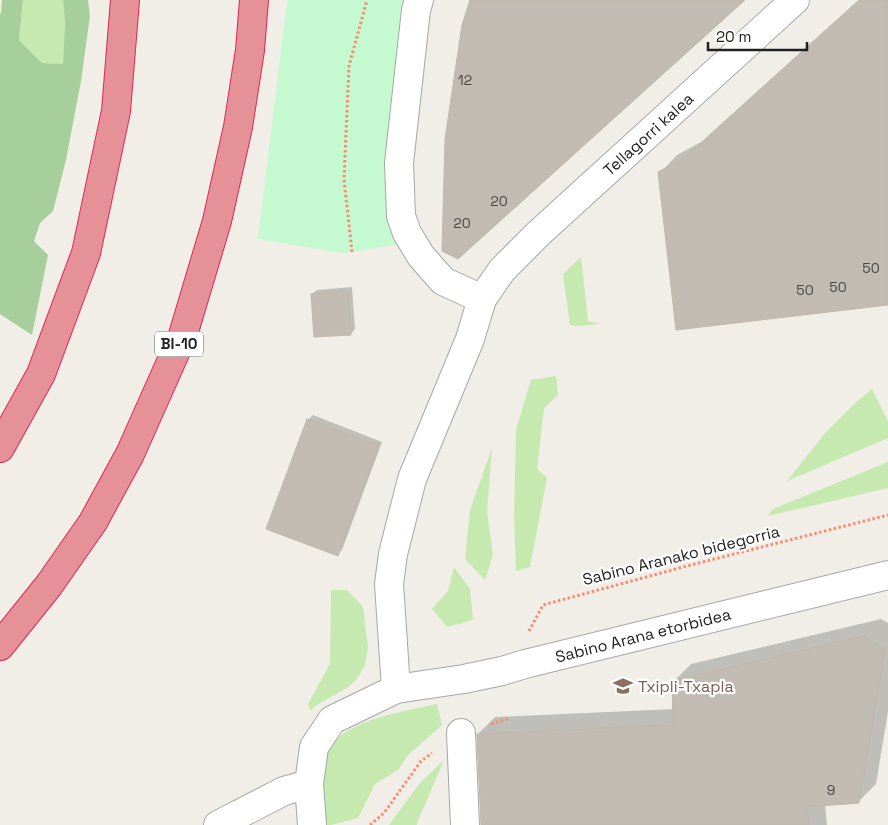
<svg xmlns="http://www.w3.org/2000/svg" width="888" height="825" font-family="'Space Grotesk',sans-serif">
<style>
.grass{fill:#c5e9ae}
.forest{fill:#a6cf9c}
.park{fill:#c5f9cf}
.shadow{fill:#0003}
.building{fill:#c1bbb3;stroke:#c2b7a9}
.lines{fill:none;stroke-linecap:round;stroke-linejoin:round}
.street-casing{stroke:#a7a7a7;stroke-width:30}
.highway-casing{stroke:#d82a54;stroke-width:30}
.path{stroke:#f78c71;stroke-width:3;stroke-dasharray:2.5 2.5;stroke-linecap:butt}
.street{stroke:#fff;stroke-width:28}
.highway{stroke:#e69098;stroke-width:28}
.labels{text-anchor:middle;stroke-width:4.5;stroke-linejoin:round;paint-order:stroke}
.number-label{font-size:14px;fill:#484745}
.shield{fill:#fff;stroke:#636363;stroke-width:1}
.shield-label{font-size:15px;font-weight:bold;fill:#202020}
.street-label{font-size:16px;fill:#202020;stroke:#fff}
.education-label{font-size:16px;fill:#785e54;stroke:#fff;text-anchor:start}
</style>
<rect width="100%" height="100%" fill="#f0eee7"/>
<!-- grass -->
<g class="grass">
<path d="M23,0H63L65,23L63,64L42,63L19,40Z"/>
<path d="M581,257L588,321L600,324L577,326L570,325L563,274Z"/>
<path d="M556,376L558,395L544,408L537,469L547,478L530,567L516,571L514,516L516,430L531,380Z"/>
<path d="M872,389L888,421V438L787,481L826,432L852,406Z"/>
<path d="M492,448L487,512L493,555L485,580L465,559L470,510Z"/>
<path d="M888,462V488L768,516L773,509Z"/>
<path d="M454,567L470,589L473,620L447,627L432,609L448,591Z"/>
<path d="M331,590H347L363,607L368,647L365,665L356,680L348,687L315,706L311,711L308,704L330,664Z"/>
<path d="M437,704L442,725L408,755L398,770L375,784L358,818L331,825H322C321,806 315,769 323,753C324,751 327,749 328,747C354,718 401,712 437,704Z"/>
<path d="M444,760L417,823V825H389L420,783Z"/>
</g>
<!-- forest -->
<path class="forest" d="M2,0H23L19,40L42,63L63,64L65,23L63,0H88L90,16L81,81L66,160L53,211L40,223L34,241L48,255L32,335L0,314V14L1,13Z"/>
<!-- park -->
<path class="park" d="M288,0H410L394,120L387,200L400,244L344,253L258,239L285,18Z"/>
<!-- shadow -->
<g class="shadow">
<path d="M859,0H888V304L660,173L677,155L703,141Z"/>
<path d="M352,287L355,329L351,334L312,294L317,290Z"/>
<path d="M313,415L382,442L342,550L338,554L308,420Z"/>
<path d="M881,619L888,623V712L876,784L858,802L825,804L827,825H482L478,734L495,717L674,709L673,682L691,664Z"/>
</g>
<!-- building -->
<g class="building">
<path d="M470,0H745L458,259L442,251L445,139L462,25Z"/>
<path d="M859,0H888V305L676,330L658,172L684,158Z"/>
<path d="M348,291L351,335L314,337L311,294Z"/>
<path d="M307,419L379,446L338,556L266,529Z"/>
<path d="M863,636L885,650L859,803L807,807L809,825H481L477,734L673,725L672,681Z"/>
</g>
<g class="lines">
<defs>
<g id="street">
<path d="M419,0L416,10L399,163L401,216L407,233L421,256L443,281L482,299"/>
<path d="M396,689L389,584L393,554L412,479L470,339L482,299L502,270L539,233L795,0"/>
<path d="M461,733L465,825"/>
<path d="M218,825L284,791L309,784"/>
<path d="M312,825L309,784L314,747L332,720L396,689L464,679L502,671L525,664L888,575"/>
</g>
<g id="highway">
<path d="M0,448L41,374L86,253L116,111L125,0"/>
<path d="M0,646L49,585L93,522L130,454L183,335L217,221L238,127L250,50L254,0"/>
</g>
</defs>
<!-- street casing -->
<use href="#street" class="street-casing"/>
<!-- highway casing -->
<use href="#highway" class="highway-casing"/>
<!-- path -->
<g class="path">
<path d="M352,252L344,179L349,66L367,0"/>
<path d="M529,631L543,605L683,567L888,515"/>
<path d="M491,724L509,718"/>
<path d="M370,825L384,813L421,761L432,753"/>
</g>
<!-- street -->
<use href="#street" class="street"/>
<!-- highway -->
<use href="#highway" class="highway"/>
</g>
<!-- icons -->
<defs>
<symbol id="school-bare" viewBox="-9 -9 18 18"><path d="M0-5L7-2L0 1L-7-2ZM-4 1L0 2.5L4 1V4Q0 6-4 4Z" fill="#8d6e63" stroke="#fff" stroke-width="2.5" paint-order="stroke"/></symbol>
</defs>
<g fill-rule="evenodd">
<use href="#school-bare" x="609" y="672" width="28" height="28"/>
</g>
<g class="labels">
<!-- number labels -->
<g class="number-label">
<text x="465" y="85">12</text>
<text x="499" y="206">20</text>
<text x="462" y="228">20</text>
<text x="871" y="273">50</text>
<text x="838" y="292">50</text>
<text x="805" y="295">50</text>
<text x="831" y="795">9</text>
</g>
<!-- shield labels -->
<rect class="shield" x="155" y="331.5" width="48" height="25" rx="4"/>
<g class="shield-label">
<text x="179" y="349">BI-10</text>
</g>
<!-- street labels -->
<g class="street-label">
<text transform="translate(648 134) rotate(-42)" y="6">Tellagorri kalea</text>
<text transform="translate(681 555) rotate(-14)" y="6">Sabino Aranako bidegorria</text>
<text transform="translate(643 635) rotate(-14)" y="6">Sabino Arana etorbidea</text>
</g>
<!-- education labels -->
<g class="education-label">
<text x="638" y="692">Txipli-Txapla</text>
</g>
</g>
<!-- scale -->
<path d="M708 42v8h99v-8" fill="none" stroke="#202020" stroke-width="2.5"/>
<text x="716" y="42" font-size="15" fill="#202020" stroke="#ffffff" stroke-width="4" paint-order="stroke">20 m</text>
</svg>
